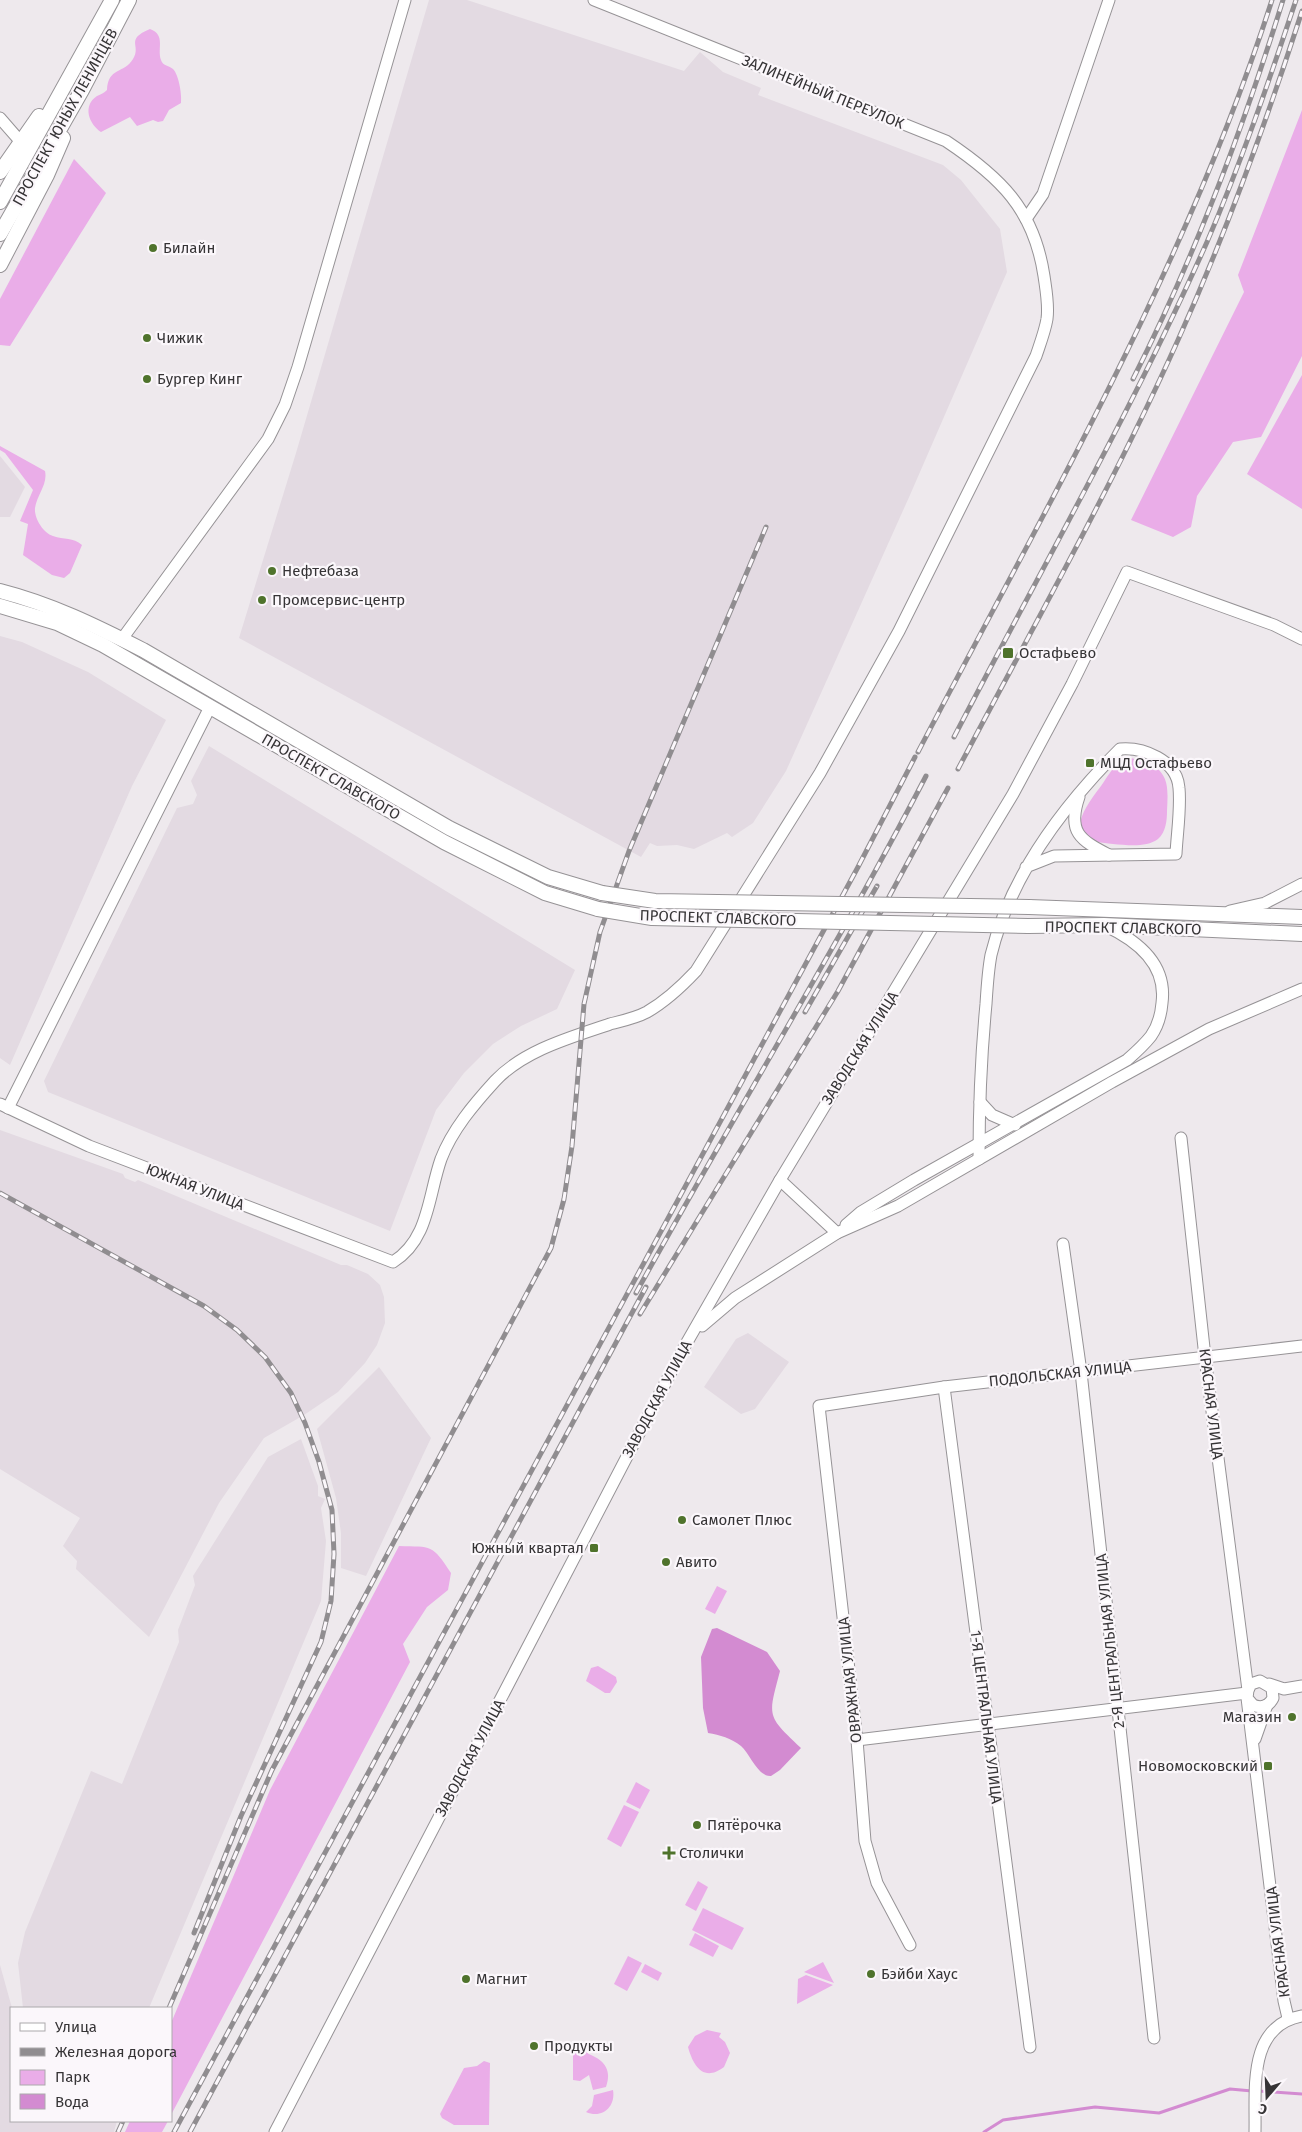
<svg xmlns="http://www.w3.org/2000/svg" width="1302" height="2132" font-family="'Fira Sans',sans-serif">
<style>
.built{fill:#e3dae2}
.green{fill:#eaade8}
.water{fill:#d38bd1}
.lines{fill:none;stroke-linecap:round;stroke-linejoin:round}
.stream{stroke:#d38bd1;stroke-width:3}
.minor-casing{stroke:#969396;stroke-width:13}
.major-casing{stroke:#969396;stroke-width:16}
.minor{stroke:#fff;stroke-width:11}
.major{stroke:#fff;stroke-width:14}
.rail-casing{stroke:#908d90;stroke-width:5}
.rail{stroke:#fbf7fb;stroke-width:3;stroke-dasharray:9;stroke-linecap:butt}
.major-bridge-casing{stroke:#969396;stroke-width:16;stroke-linecap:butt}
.major-bridge{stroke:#fff;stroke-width:14}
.poi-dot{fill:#4f732c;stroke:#fbf7fb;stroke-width:2}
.labels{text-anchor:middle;stroke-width:4.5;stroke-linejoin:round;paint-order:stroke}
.street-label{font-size:15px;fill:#363436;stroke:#fbf7fb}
.poi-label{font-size:15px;fill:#363436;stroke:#fbf7fb;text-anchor:start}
</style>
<rect width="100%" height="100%" fill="#eee9ed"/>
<!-- built -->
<g class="built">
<path d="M429,0H467L684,71L700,52L723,72L761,88L758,95L943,165L961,180L1000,229L1007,272L910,495L786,771L753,823L732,837L727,833L694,849L677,845L657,846L650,843L641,857L239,638L296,453Z"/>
<path d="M0,456L25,487L10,517H0Z"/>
<path d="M0,636L22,642L88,672L166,720L132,786L10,1065L0,1058Z"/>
<path d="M209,746L575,970L557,1009L521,1026L493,1044L464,1073L436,1110L390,1231L48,1092L44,1081L177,808L193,804L197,795L191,781Z"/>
<path d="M0,1130L123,1174L125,1178L135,1182L138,1180L341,1265H347L368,1274L380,1285L384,1297L385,1323L377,1345L365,1363L338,1392L304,1415L264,1438L219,1503L149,1637L76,1569L77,1561L63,1546L80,1518L0,1469Z"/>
<path d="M748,1333L789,1362L755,1409L741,1414L704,1387L736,1339Z"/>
<path d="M379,1367L431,1438L366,1576L341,1568V1533L336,1498L317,1429Z"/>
<path d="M301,1439L318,1486V1496L325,1499L321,1508L326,1541L321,1601L149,2008H23L18,1963L25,1932L91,1771L122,1784L179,1642L178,1630L195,1585L193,1576L268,1457Z"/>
<path d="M0,1965L12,2008L11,2121H117L114,2132H0Z"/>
</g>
<!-- green -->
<g class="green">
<path d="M150,29C166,35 157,48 161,60C163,66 168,65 173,69C179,75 182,95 181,103L169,110L163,121L158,122L153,120L137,126L130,117L101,132C89,124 82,106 97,96C101,94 104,93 107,90C108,67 124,74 133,59C142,45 124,40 150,29Z"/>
<path d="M1302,110V356L1261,437L1233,442L1197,496L1191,527L1173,537L1131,520L1244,292L1238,275Z"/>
<path d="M74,159L106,193L10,346L0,345V299Z"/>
<path d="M1302,375V509L1247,474Z"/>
<path d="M0,446L45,471C48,484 37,495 35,508C34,518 43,533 53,536C64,540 73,537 82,545L70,573L64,578L52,575L23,555L28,524L20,521L33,490L5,453L0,450Z"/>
<path d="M1126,758C1134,758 1140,760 1148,763C1170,773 1168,789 1167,811C1167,820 1166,832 1158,839C1146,848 1127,845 1113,844C1063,841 1080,813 1101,786C1108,776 1114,764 1126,758Z"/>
<path d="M399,1546C432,1547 432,1544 451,1573L448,1590L427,1607L403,1644L410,1662L171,2115V2023L270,1790Z"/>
<path d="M717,1586L727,1591L715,1614L705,1609Z"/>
<path d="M598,1666L616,1677L617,1682L610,1693H605L586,1681L591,1668Z"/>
<path d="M636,1782L650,1790L640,1809L626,1802Z"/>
<path d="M624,1805L639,1812L621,1847L607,1839Z"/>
<path d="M698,1881L708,1887L696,1911L685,1905Z"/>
<path d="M703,1908L744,1928L732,1950L692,1930Z"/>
<path d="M695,1933L719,1946L713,1957L689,1945Z"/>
<path d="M628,1956L642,1963L627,1991L614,1984Z"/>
<path d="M823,1962L834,1983L804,1972Z"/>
<path d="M645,1964L662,1973L658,1981L641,1972Z"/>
<path d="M806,1975L833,1985L797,2004L798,1979Z"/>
<path d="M707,2030L721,2033L719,2037L725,2042L730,2053L724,2067C703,2083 693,2065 688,2047L695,2036Z"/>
<path d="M573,2045H580V2050C586,2050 586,2053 591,2055C605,2061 612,2071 606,2087L593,2090L589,2075L580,2081L573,2080Z"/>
<path d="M484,2061L490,2063L489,2125H454L442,2118L440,2114L464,2068L477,2066Z"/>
<path d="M613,2090C616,2107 602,2119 586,2112L592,2106L594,2095Z"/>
<path d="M130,2121H168L162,2132H125Z"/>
</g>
<!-- water -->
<path class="water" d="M717,1628L767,1652L780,1671C768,1717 766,1715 801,1748L780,1770L771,1776C758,1777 750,1754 741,1746C731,1738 720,1735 708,1733L703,1708L701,1657L712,1629Z"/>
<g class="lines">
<!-- stream -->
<g class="stream">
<path d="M1259,2091L1302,2094"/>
<path d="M984,2132L1003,2120L1095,2107L1159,2113L1230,2089L1252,2091"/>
</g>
<defs>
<g id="minor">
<path d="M0,118L20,141"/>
<path d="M1026,219L1043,194L1109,0"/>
<path d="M122,639L268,439L285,405L298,367L405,0"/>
<path d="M1079,797C1067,832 1080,840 1109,855"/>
<path d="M1230,911L1265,903L1302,884"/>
<path d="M980,1102L992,1115L1015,1125"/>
<path d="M0,1104L89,1146L393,1262C429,1240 428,1196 441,1159C452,1130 474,1104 495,1081C524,1050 572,1037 610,1024C622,1021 636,1018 647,1012C666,1001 681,987 696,971L820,773L899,631L1036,356C1040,344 1045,331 1047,319C1049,305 1046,290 1044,276C1034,209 1000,177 946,141L594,0"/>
<path d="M8,1108L210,707"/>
<path d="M1181,1138L1205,1357L1248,1690"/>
<path d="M979,1159C979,1108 981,1056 986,1004C987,988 988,971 991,955C1010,876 1063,806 1120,749C1143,747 1177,760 1179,788C1181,809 1177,833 1176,854L1054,856L1026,867"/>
<path d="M780,1180L837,1233"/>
<path d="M846,1225L861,1212L914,1180L1127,1060C1135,1053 1144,1045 1151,1036C1158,1026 1161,1015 1162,1003C1167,965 1138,941 1106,926"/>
<path d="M1063,1244L1081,1372L1154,2038"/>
<path d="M702,1326L735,1298L837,1233L898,1206L1112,1082L1209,1029L1302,989"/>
<path d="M944,1387L1030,2047"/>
<path d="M1269,1684L1284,1689L1302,1686"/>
<path d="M1247,1698L1253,1705C1262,1709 1269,1706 1273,1698L1272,1688L1260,1681L1251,1684L1248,1690L1247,1698L1284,2001L1288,2018"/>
<path d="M1255,1739L1267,1705"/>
<path d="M857,1740L1247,1693"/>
<path d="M910,1945L877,1883L865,1841L857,1740L819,1406L944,1387L1302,1346"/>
<path d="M275,2132L682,1351L780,1180L1013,794L1072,684L1127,572L1274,625L1302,639"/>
<path d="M1255,2132C1256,2089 1247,2026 1302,2016"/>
</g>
<g id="major">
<path d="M0,172L39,116"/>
<path d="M0,202L112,0"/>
<path d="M0,234L82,90L129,0"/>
<path d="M0,265L47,175L63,138"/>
<path d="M0,591C51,604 96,626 143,650L449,828L548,877L602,893"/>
<path d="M0,606L57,623L103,645L444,842L545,893L598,909"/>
<path d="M1029,907L1302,917"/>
<path d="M1028,926L1104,925L1302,934"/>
</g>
</defs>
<!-- minor casing -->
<use href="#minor" class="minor-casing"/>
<!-- major casing -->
<use href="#major" class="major-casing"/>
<!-- minor -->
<use href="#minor" class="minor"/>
<!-- major -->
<use href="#major" class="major"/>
<defs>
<g id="rail">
<path d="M1133,379C1194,258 1243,129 1283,0"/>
<path d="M954,737C1039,573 1132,411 1207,242C1241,163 1269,81 1296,0"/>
<path d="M918,752C1046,507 1187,265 1272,0"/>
<path d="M958,769C1033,627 1112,487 1178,340C1226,233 1266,123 1302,11"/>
<path d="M805,1012L877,886"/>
<path d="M0,1193L204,1306L237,1330L265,1357L291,1393L305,1423L319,1462L332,1510L334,1554L331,1601L321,1642L241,1816L194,1933"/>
<path d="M636,1293C731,1120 835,951 926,776"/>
<path d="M640,1314L838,991L948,788"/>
<path d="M169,2008L272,1770L551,1248L564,1199L572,1146L584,1004L600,932L629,851L766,527"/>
<path d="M118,2132L123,2121"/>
<path d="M174,2132L858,867L915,757"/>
<path d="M190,2132L646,1287"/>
</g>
</defs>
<!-- rail casing -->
<use href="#rail" class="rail-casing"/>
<!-- rail -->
<use href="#rail" class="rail"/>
<defs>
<g id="major-bridge">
<path d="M602,893L655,901L1029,907"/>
<path d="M598,909L652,918L1028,926"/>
</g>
</defs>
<!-- major-bridge casing -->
<use href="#major-bridge" class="major-bridge-casing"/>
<!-- major-bridge -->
<use href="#major-bridge" class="major-bridge"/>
</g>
<!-- markers -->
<g class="poi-dot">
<circle cx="153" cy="248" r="5"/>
<circle cx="147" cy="338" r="5"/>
<circle cx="147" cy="379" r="5"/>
<circle cx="272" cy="571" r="5"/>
<circle cx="262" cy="600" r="5"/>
<rect x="1002" y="647" width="12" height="12" rx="2.5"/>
<rect x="1085" y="758" width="10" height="10" rx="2.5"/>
<circle cx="682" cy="1520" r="5"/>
<rect x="589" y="1543" width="10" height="10" rx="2.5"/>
<circle cx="666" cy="1562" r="5"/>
<circle cx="1292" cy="1717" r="5"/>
<rect x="1263" y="1761" width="10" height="10" rx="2.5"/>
<circle cx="697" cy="1825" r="5"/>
<path d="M666.5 1845.5h5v5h5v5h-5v5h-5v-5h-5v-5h5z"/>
<circle cx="871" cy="1974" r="5"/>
<circle cx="466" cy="1979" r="5"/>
<circle cx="534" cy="2046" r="5"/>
</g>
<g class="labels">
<!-- street labels -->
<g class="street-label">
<text transform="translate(823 92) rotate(22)" y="5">ЗАЛИНЕЙНЫЙ ПЕРЕУЛОК</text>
<text transform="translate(65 117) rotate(-61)" y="5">ПРОСПЕКТ ЮНЫХ ЛЕНИНЦЕВ</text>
<text transform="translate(331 777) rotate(30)" y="5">ПРОСПЕКТ СЛАВСКОГО</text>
<text transform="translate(718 918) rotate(2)" y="5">ПРОСПЕКТ СЛАВСКОГО</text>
<text transform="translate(1123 928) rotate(1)" y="5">ПРОСПЕКТ СЛАВСКОГО</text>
<text transform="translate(860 1048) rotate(-58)" y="5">ЗАВОДСКАЯ УЛИЦА</text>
<text transform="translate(195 1187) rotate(21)" y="5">ЮЖНАЯ УЛИЦА</text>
<text transform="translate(1060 1374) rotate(-6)" y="5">ПОДОЛЬСКАЯ УЛИЦА</text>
<text transform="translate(657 1399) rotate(-62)" y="5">ЗАВОДСКАЯ УЛИЦА</text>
<text transform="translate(1211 1404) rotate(83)" y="5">КРАСНАЯ УЛИЦА</text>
<text transform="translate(1110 1641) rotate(-96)" y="5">2-Я ЦЕНТРАЛЬНАЯ УЛИЦА</text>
<text transform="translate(850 1680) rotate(-96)" y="5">ОВРАЖНАЯ УЛИЦА</text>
<text transform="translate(986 1717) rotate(83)" y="5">1-Я ЦЕНТРАЛЬНАЯ УЛИЦА</text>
<text transform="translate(470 1758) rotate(-62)" y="5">ЗАВОДСКАЯ УЛИЦА</text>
<text transform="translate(1278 1942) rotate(-97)" y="5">КРАСНАЯ УЛИЦА</text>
</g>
<!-- poi labels -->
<g class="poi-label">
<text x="163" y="253">Билайн</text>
<text x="157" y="343">Чижик</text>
<text x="157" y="384">Бургер Кинг</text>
<text x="282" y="576">Нефтебаза</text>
<text x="272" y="605">Промсервис-центр</text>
<text x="1019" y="658">Остафьево</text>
<text x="1100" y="768">МЦД Остафьево</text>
<text x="692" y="1525">Самолет Плюс</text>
<text x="584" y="1553" text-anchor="end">Южный квартал</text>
<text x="676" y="1567">Авито</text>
<text x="1282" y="1722" text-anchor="end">Магазин</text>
<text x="1258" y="1771" text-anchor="end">Новомосковский</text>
<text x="707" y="1830">Пятёрочка</text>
<text x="679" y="1858">Столички</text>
<text x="881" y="1979">Бэйби Хаус</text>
<text x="476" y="1984">Магнит</text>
<text x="544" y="2051">Продукты</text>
</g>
</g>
<!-- legend -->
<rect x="10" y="2007" width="162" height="115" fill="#fbf7fb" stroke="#aca9ac"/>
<rect x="20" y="2023" width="25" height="8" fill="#ffffff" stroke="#aca9ac"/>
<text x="55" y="2032" font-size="15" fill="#363436">Улица</text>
<rect x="20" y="2048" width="25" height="8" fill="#908d90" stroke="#aca9ac"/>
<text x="55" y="2057" font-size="15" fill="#363436">Железная дорога</text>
<rect x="20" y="2070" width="25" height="15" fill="#eaade8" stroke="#aca9ac"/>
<text x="55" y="2082" font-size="15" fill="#363436">Парк</text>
<rect x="20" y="2094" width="25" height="15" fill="#d38bd1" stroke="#aca9ac"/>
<text x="55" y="2107" font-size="15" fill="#363436">Вода</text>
<!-- north arrow -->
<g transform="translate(1267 2097) rotate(199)" stroke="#fbf7fb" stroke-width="4" paint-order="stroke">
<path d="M0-4L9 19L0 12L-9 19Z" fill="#363436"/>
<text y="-8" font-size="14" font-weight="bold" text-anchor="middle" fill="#363436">С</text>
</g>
</svg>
